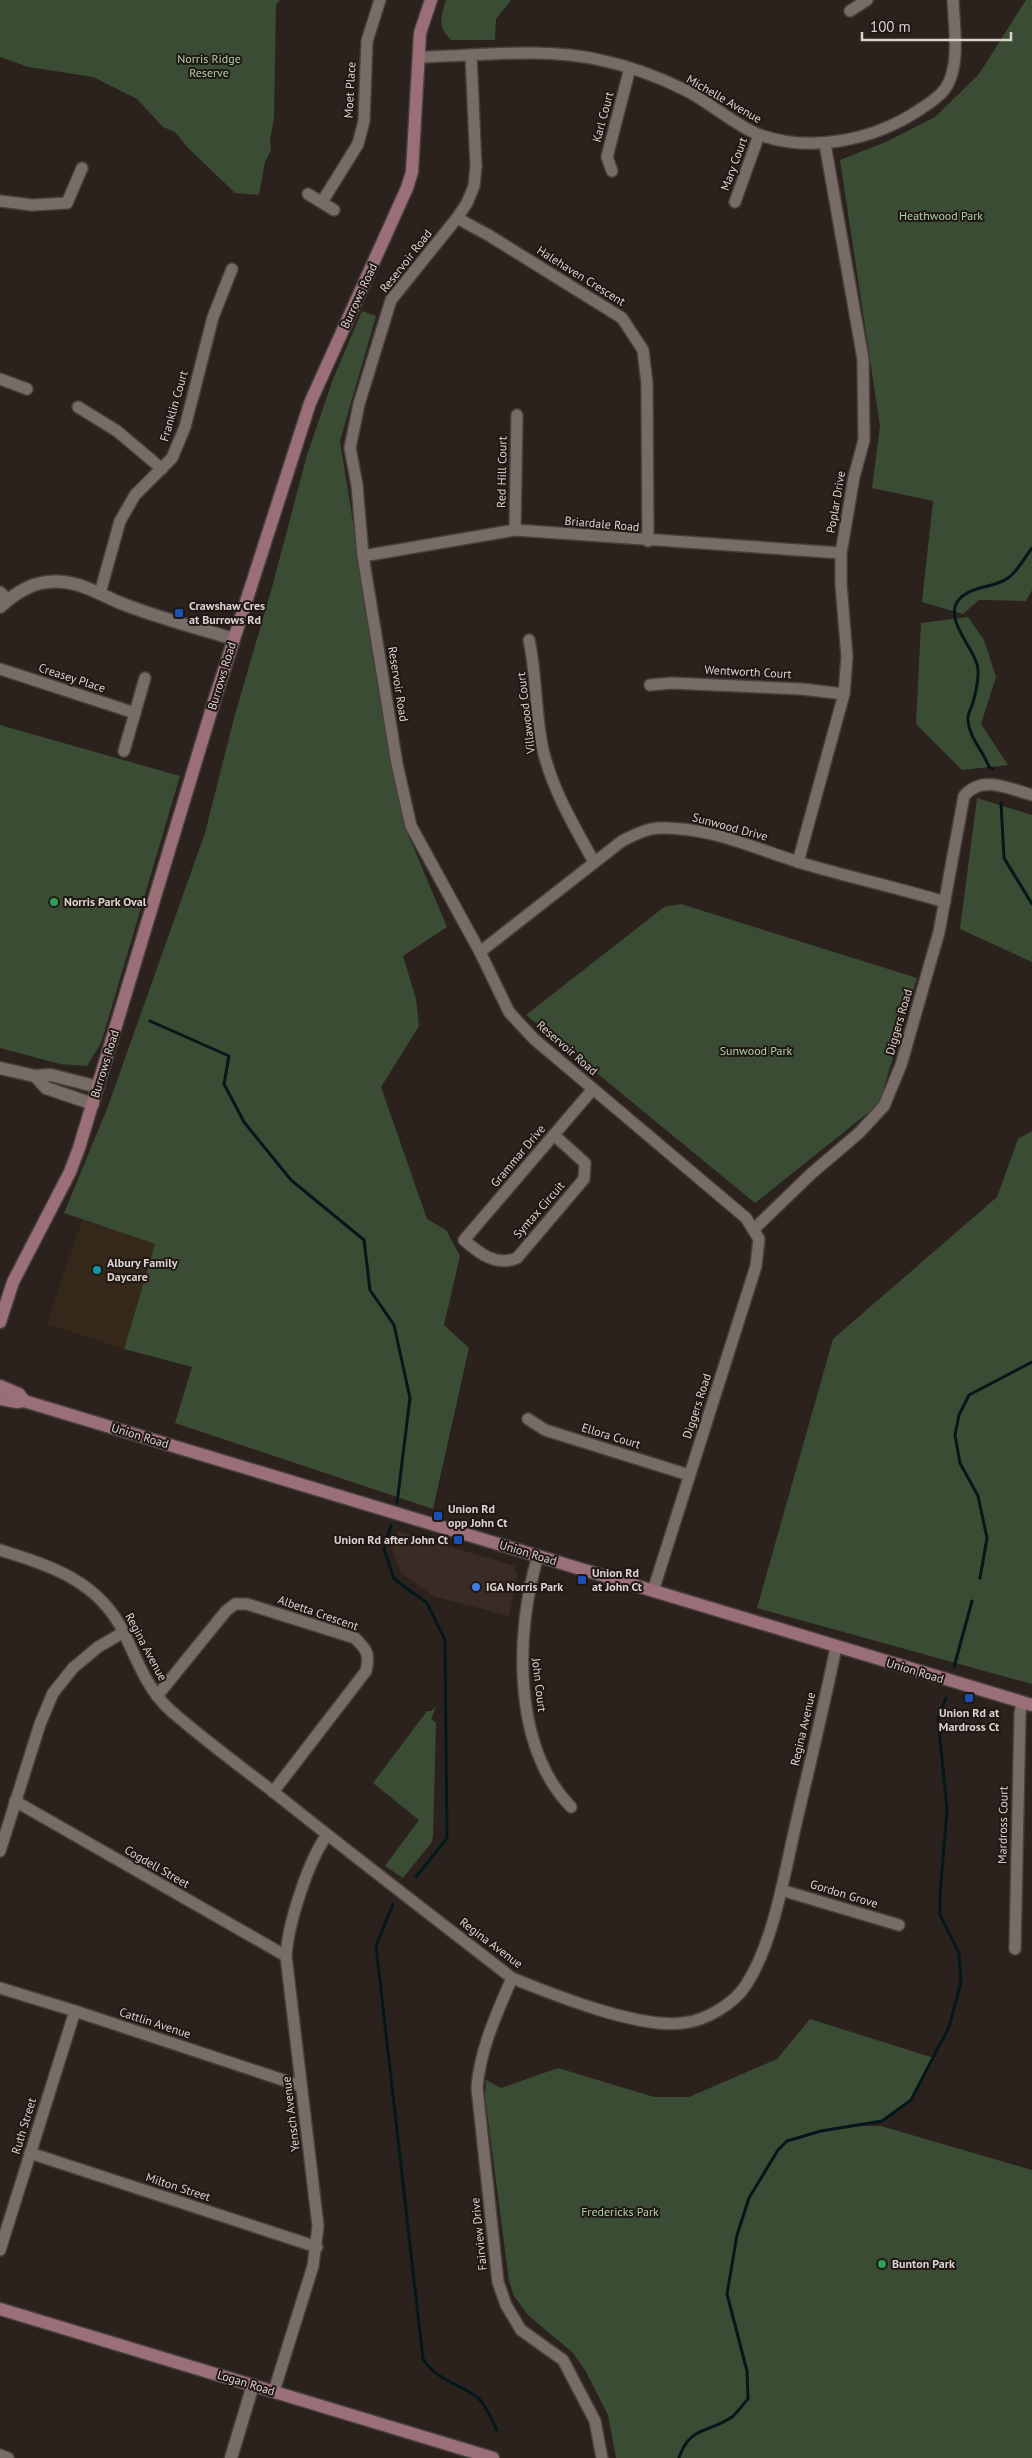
<svg xmlns="http://www.w3.org/2000/svg" width="1032" height="2458" font-family="'PT Sans',sans-serif">
<style>
.built{fill:#3a2b24}
.education{fill:#36281b}
.green{fill:#3a4c34}
.lines{fill:none;stroke-linecap:round;stroke-linejoin:round}
.stream{stroke:#03181b;stroke-width:3}
.minor-casing{stroke:#473f3b;stroke-width:14}
.tertiary-casing{stroke:#473f3b;stroke-width:15}
.secondary-casing{stroke:#473f3b;stroke-width:15}
.minor{stroke:#786c67;stroke-width:11}
.tertiary{stroke:#786c67;stroke-width:12}
.secondary{stroke:#9b6f78;stroke-width:12}
.transit-dot{fill:#1a4fb4;stroke:#211814;stroke-width:2}
.leisure-dot{fill:#2e9e5b;stroke:#211814;stroke-width:2}
.culture-dot{fill:#0f9aa8;stroke:#211814;stroke-width:2}
.shop-dot{fill:#3f7fe0;stroke:#211814;stroke-width:2}
.labels{text-anchor:middle;stroke-width:4;stroke-linejoin:round;paint-order:stroke}
.park-label{font-size:12px;fill:#add2a1;stroke:#211814}
.street-label{font-size:12px;fill:#dad3d0;stroke:#211814}
.poi-label{font-size:12px;font-weight:bold;fill:#dad3d0;stroke:#211814;text-anchor:start}
</style>
<rect width="100%" height="100%" fill="#2b221d"/>
<!-- built -->
<path class="built" d="M398,1531L514,1566L517,1576L509,1616L433,1596L401,1573L392,1549Z"/>
<!-- education -->
<path class="education" d="M82,1220L155,1244L124,1349L47,1324Z"/>
<!-- green -->
<g class="green">
<path d="M0,0H280L276,5L274,118L270,139L271,150L265,162L259,195L235,193L188,148L175,132L163,127L137,99L93,77L28,67L0,57Z"/>
<path d="M446,0H511L496,19L495,40H451C437,27 441,16 446,0Z"/>
<path d="M1026,0H1032V590L1026,601L979,600L963,614L922,602L933,501L872,488L880,426L840,160L888,141L935,117L979,74Z"/>
<path d="M362,311L376,316L340,441L394,778L405,827L447,927L403,956L416,999L419,1026L381,1087L427,1219L446,1230L460,1256L444,1325L469,1348L433,1509L175,1423L192,1367L124,1349L155,1244L64,1213L107,1109L205,833L234,718L271,591L307,455L333,379Z"/>
<path d="M968,617L984,640L996,677L981,724L1008,765L962,770L916,724L921,623Z"/>
<path d="M0,725L180,776L101,1043L87,1066L60,1064L0,1048Z"/>
<path d="M977,798L1032,815V962L960,929Z"/>
<path d="M681,904L917,978L879,1104L755,1203L526,1015L664,907Z"/>
<path d="M1032,1131V1684L757,1608L833,1339L997,1197L1018,1139Z"/>
<path d="M436,1707L431,1719L436,1723L433,1835L432,1842L403,1878L385,1866L419,1820L373,1783L427,1711H431Z"/>
<path d="M810,2019L934,2058L911,2100L882,2121L860,2126H881L1032,2170V2458H616L608,2415L585,2370L572,2352L528,2315L514,2296L509,2281L485,2097L486,2080L501,2088L558,2068L654,2097H689L777,2059Z"/>
</g>
<g class="lines">
<!-- stream -->
<g class="stream">
<path d="M993,769L989,767C983,750 969,738 968,720C967,713 972,708 973,702C976,693 980,673 977,664C972,647 946,620 957,602C969,585 993,589 1008,578C1017,572 1025,557 1032,548"/>
<path d="M1001,803L1004,858L1032,904"/>
<path d="M150,1021L229,1056L224,1084L244,1122L291,1180L364,1240L370,1290L394,1325L410,1398L397,1503"/>
<path d="M391,1525L384,1549L394,1579L427,1603L445,1640L447,1838L416,1877"/>
<path d="M980,1578L987,1538L978,1496L960,1463L955,1435L959,1415L969,1395L1032,1362"/>
<path d="M954,1667L972,1601"/>
<path d="M393,1904L376,1946L423,2359C436,2380 458,2383 477,2397C486,2404 492,2421 497,2430"/>
<path d="M679,2458C689,2426 709,2433 732,2417C738,2412 743,2404 748,2399L747,2371L727,2294L737,2235L749,2198L778,2150L787,2141L821,2131L882,2121L911,2100L949,2027L961,1982L959,1953L940,1915V1894L947,1810L938,1718L946,1698"/>
</g>
<defs>
<g id="minor">
<path d="M850,11L867,0"/>
<path d="M471,56L476,167L474,186L467,203L457,218L391,300L359,404L350,448L357,485L363,556L397,764L411,826L480,952L509,1012L534,1039L746,1218L759,1239L756,1266L653,1591"/>
<path d="M419,57C477,56 543,47 600,60C629,66 659,77 685,90C708,101 737,127 760,135C812,153 874,140 919,110C927,105 939,97 945,89C961,67 954,26 953,0"/>
<path d="M612,171L607,157L630,68"/>
<path d="M308,194L334,210"/>
<path d="M0,201L32,205L67,203L82,168"/>
<path d="M322,202L358,144L364,121L367,41L380,0"/>
<path d="M735,202L759,135"/>
<path d="M457,218L490,236L622,318L643,350L647,384L648,541"/>
<path d="M0,379L27,389"/>
<path d="M78,407L117,431L162,469"/>
<path d="M515,530L517,415"/>
<path d="M363,556L515,530L841,553"/>
<path d="M0,592L8,600"/>
<path d="M100,593L120,521L135,495L172,458L185,427L213,317L232,269"/>
<path d="M529,640C537,676 535,714 543,750C553,791 574,826 594,862"/>
<path d="M0,669L135,713"/>
<path d="M650,685L671,683L802,689L844,694"/>
<path d="M124,751L145,678"/>
<path d="M798,862L844,694L847,657L841,584V553L854,477L864,440L863,359L825,144"/>
<path d="M480,952L622,841C634,835 647,828 661,828C712,827 758,850 805,864C852,878 899,888 945,902"/>
<path d="M554,1135L585,1163L584,1179L517,1258C496,1267 479,1253 464,1240L593,1089"/>
<path d="M754,1229L812,1173L859,1133L884,1106L901,1065L939,932L964,796C982,774 1010,789 1032,795"/>
<path d="M528,1419L545,1430L689,1475"/>
<path d="M0,1550C51,1566 99,1581 124,1633C137,1660 147,1689 170,1710C202,1738 237,1764 271,1790C351,1854 432,1916 512,1978C554,1995 639,2029 683,2023C705,2021 734,2004 746,1985C773,1944 784,1876 795,1828C809,1767 824,1707 836,1647"/>
<path d="M538,1556C515,1632 512,1746 571,1807"/>
<path d="M157,1696L226,1611L235,1604H247L355,1638C367,1650 370,1654 366,1671L273,1792"/>
<path d="M15,1801L286,1956"/>
<path d="M0,1851L40,1724L53,1693L73,1668L98,1647L124,1632"/>
<path d="M781,1890L899,1925"/>
<path d="M1015,1949L1020,1714L1022,1702"/>
<path d="M512,1978C497,2013 480,2049 477,2088L498,2282L506,2305L521,2330L563,2360L595,2421L602,2458"/>
<path d="M0,1988L75,2011L301,2086"/>
<path d="M30,2153L317,2247"/>
<path d="M0,2250L75,2011"/>
<path d="M274,2391L313,2266L318,2226L286,1956C288,1924 308,1861 327,1835"/>
<path d="M0,2455L8,2458"/>
</g>
<g id="tertiary">
<path d="M0,607C13,595 29,584 47,582C76,578 98,594 123,604C159,618 197,628 234,639"/>
<path d="M0,1068L35,1076L51,1075L98,1087"/>
<path d="M35,1076L46,1088L93,1104"/>
<path d="M231,2458L253,2385"/>
</g>
<g id="secondary">
<path d="M0,1322L13,1282L70,1172L79,1148L216,695L310,403L407,188L412,172L420,33L431,0"/>
<path d="M0,1386L19,1394L24,1401"/>
<path d="M0,1399L17,1402L24,1401L1032,1705"/>
<path d="M0,2309L493,2458"/>
</g>
</defs>
<!-- minor casing -->
<use href="#minor" class="minor-casing"/>
<!-- tertiary casing -->
<use href="#tertiary" class="tertiary-casing"/>
<!-- secondary casing -->
<use href="#secondary" class="secondary-casing"/>
<!-- minor -->
<use href="#minor" class="minor"/>
<!-- tertiary -->
<use href="#tertiary" class="tertiary"/>
<!-- secondary -->
<use href="#secondary" class="secondary"/>
</g>
<!-- markers -->
<g class="transit-dot">
<rect x="174" y="608" width="10" height="10" rx="2.5"/>
<rect x="433" y="1511" width="10" height="10" rx="2.5"/>
<rect x="453" y="1535" width="10" height="10" rx="2.5"/>
<rect x="577" y="1575" width="10" height="10" rx="2.5"/>
<rect x="964" y="1693" width="10" height="10" rx="2.5"/>
</g>
<g class="leisure-dot">
<circle cx="54" cy="902" r="5"/>
<circle cx="882" cy="2264" r="5"/>
</g>
<circle class="culture-dot" cx="97" cy="1270" r="5"/>
<circle class="shop-dot" cx="476" cy="1587" r="5"/>
<g class="labels">
<!-- park labels -->
<g class="park-label">
<text x="209" y="63">Norris Ridge<tspan x="209" dy="14">Reserve</tspan></text>
<text x="941" y="220">Heathwood Park</text>
<text x="756" y="1055">Sunwood Park</text>
<text x="620" y="2216">Fredericks Park</text>
</g>
<!-- street labels -->
<g class="street-label">
<text transform="translate(350 90) rotate(-87)" y="4">Moet Place</text>
<text transform="translate(724 99) rotate(30)" y="4">Michelle Avenue</text>
<text transform="translate(603 117) rotate(-75)" y="4">Karl Court</text>
<text transform="translate(734 164) rotate(-70)" y="4">Mary Court</text>
<text transform="translate(406 261) rotate(-52)" y="4">Reservoir Road</text>
<text transform="translate(581 276) rotate(32)" y="4">Halehaven Crescent</text>
<text transform="translate(359 296) rotate(-65)" y="4">Burrows Road</text>
<text transform="translate(174 406) rotate(-74)" y="4">Franklin Court</text>
<text transform="translate(502 472) rotate(-89)" y="4">Red Hill Court</text>
<text transform="translate(836 502) rotate(-80)" y="4">Poplar Drive</text>
<text transform="translate(602 524) rotate(5)" y="4">Briardale Road</text>
<text transform="translate(748 672) rotate(3)" y="4">Wentworth Court</text>
<text transform="translate(222 676) rotate(-73)" y="4">Burrows Road</text>
<text transform="translate(72 678) rotate(18)" y="4">Creasey Place</text>
<text transform="translate(398 684) rotate(81)" y="4">Reservoir Road</text>
<text transform="translate(526 713) rotate(-97)" y="4">Villawood Court</text>
<text transform="translate(730 827) rotate(15)" y="4">Sunwood Drive</text>
<text transform="translate(899 1022) rotate(-74)" y="4">Diggers Road</text>
<text transform="translate(567 1048) rotate(41)" y="4">Reservoir Road</text>
<text transform="translate(105 1064) rotate(-73)" y="4">Burrows Road</text>
<text transform="translate(518 1156) rotate(-50)" y="4">Grammar Drive</text>
<text transform="translate(539 1210) rotate(-49)" y="4">Syntax Circuit</text>
<text transform="translate(697 1406) rotate(-72)" y="4">Diggers Road</text>
<text transform="translate(140 1436) rotate(17)" y="4">Union Road</text>
<text transform="translate(611 1436) rotate(17)" y="4">Ellora Court</text>
<text transform="translate(528 1553) rotate(17)" y="4">Union Road</text>
<text transform="translate(318 1613) rotate(19)" y="4">Albetta Crescent</text>
<text transform="translate(146 1647) rotate(62)" y="4">Regina Avenue</text>
<text transform="translate(915 1671) rotate(17)" y="4">Union Road</text>
<text transform="translate(539 1685) rotate(83)" y="4">John Court</text>
<text transform="translate(803 1729) rotate(-77)" y="4">Regina Avenue</text>
<text transform="translate(1003 1825) rotate(-89)" y="4">Mardross Court</text>
<text transform="translate(157 1867) rotate(30)" y="4">Cogdell Street</text>
<text transform="translate(844 1894) rotate(17)" y="4">Gordon Grove</text>
<text transform="translate(491 1943) rotate(37)" y="4">Regina Avenue</text>
<text transform="translate(155 2023) rotate(18)" y="4">Cattlin Avenue</text>
<text transform="translate(291 2114) rotate(-97)" y="4">Yensch Avenue</text>
<text transform="translate(24 2126) rotate(-73)" y="4">Ruth Street</text>
<text transform="translate(178 2187) rotate(18)" y="4">Milton Street</text>
<text transform="translate(479 2234) rotate(-96)" y="4">Fairview Drive</text>
<text transform="translate(246 2383) rotate(17)" y="4">Logan Road</text>
</g>
<!-- poi labels -->
<g class="poi-label">
<text x="189" y="610">Crawshaw Cres<tspan x="189" dy="14">at Burrows Rd</tspan></text>
<text x="64" y="906">Norris Park Oval</text>
<text x="107" y="1267">Albury Family<tspan x="107" dy="14">Daycare</tspan></text>
<text x="448" y="1513">Union Rd<tspan x="448" dy="14">opp John Ct</tspan></text>
<text x="448" y="1544" text-anchor="end">Union Rd after John Ct</text>
<text x="592" y="1577">Union Rd<tspan x="592" dy="14">at John Ct</tspan></text>
<text x="486" y="1591">IGA Norris Park</text>
<text x="969" y="1717" text-anchor="middle">Union Rd at<tspan x="969" dy="14">Mardross Ct</tspan></text>
<text x="892" y="2268">Bunton Park</text>
</g>
</g>
<!-- scale -->
<path d="M862 32v8h149v-8" fill="none" stroke="#dad3d0" stroke-width="2.5"/>
<text x="870" y="32" font-size="15" fill="#dad3d0" stroke="#211814" stroke-width="4" paint-order="stroke">100 m</text>
</svg>
